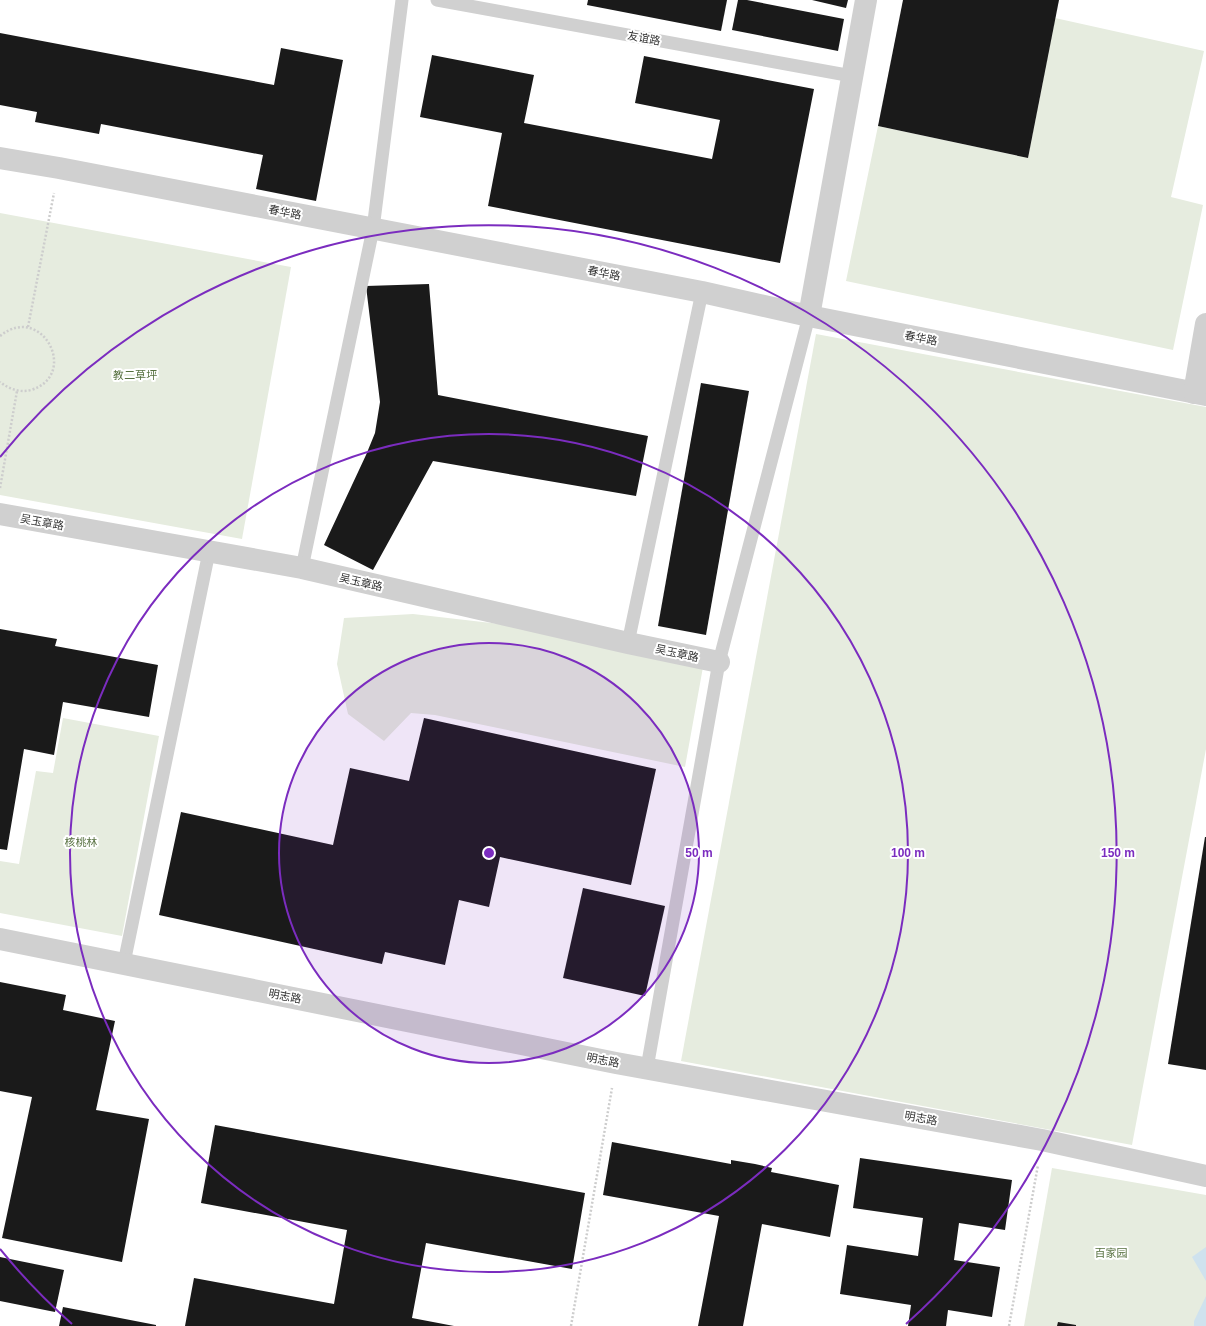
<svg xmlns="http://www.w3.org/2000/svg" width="1206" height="1326" font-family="Arial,'Noto Sans SC',sans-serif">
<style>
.green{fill:#e6ecdf}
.water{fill:#cfe2ee}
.building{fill:#1a1a1a}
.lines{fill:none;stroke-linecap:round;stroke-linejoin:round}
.path{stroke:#cdcdcd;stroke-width:2.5;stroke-dasharray:2 2;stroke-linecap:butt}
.lane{stroke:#d0d0d0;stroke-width:13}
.street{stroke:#d0d0d0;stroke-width:22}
.ring{fill:none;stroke:#7b2cbf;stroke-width:2}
.labels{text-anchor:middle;stroke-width:4;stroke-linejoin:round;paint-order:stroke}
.street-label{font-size:11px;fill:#333;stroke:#fff}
.park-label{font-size:11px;fill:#56703f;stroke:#fff}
.centre{fill:#7b2cbf;stroke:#fff;stroke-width:2}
.ring-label{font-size:12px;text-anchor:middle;font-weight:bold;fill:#7b2cbf;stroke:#fff;stroke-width:4;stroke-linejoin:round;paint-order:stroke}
</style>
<rect width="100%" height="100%" fill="#fff"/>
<!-- green -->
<g class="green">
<path d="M1055,18L1204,51L1171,197L1203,205L1173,350L846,281L878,126L1028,158Z"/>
<path d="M0,213L291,267L242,539L0,495Z"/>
<path d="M816,334L1206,407V749L1132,1145L681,1061Z"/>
<path d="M413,614L500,624L703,667L685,767L435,715L411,713L384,741L348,714L337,664L344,618Z"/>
<path d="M63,718L159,736L122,936L0,913V861L19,864L36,771L53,773Z"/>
<path d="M1052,1168L1206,1195V1326H1024Z"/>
</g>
<!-- water -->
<g class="water">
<path d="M1206,1247V1281L1192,1257Z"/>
<path d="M1206,1296V1326H1194V1321Z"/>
</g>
<!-- building -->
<g class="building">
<path d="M588,0H727L721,31L587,5Z"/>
<path d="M738,0H747L844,19L838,51L732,30Z"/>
<path d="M812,0H848L846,8Z"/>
<path d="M903,0H1059L1028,158L878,126Z"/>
<path d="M0,33L274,85L281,48L343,60L316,201L256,189L263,155L101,124L99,134L35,122L37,112L0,105Z"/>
<path d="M432,55L534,75L524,123L712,159L720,120L635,103L644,56L814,89L780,263L488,206L502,133L420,117Z"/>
<path d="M429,284L438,395L648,436L636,496L433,461L373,570L324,545L366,455L375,433L380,402L366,286Z"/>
<path d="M701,383L749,391L706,635L658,626Z"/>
<path d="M0,629L57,639L55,646L158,665L149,717L63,702L54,755L24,749L7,850L0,849Z"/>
<path d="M424,718L656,769L631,885L500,857L489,907L459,900L445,965L385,952L382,964L159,915L181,812L333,845L350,768L409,781Z"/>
<path d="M1205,837H1206V1070L1168,1064Z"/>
<path d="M583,888L665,906L645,996L563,978Z"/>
<path d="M0,982L66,995L63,1010L115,1021L96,1110L149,1119L122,1262L2,1238L32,1097L0,1091Z"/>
<path d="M215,1125L585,1193L572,1269L426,1243L412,1318L454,1326H185L194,1278L334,1304L347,1230L201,1203Z"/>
<path d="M612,1142L731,1164V1160L755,1164L772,1168L771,1172L839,1185L830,1237L762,1224L743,1326H698L719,1216L603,1195Z"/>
<path d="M860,1158L1012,1180L1005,1230L959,1223L954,1260L1000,1267L992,1317L948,1310L946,1326H908L911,1305L840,1294L847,1245L918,1256L923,1218L853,1208Z"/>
<path d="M0,1257L64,1270L55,1312L0,1301Z"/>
<path d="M63,1307L156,1325V1326H59Z"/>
<path d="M1058,1322L1076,1325V1326H1057Z"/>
</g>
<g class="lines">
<!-- path -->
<g class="path">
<path d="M28,327L54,193"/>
<path d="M0,336C42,302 80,375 31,390C20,393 9,389 0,382"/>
<path d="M0,488L17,391"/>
<path d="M571,1326L612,1088"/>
<path d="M1009,1326L1038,1165"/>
</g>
<!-- lane -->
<g class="lane">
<path d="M437,0L852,76"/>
<path d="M302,568L373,229L402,0"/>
<path d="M628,643L702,292"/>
<path d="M124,963L209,552"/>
<path d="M647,1068L719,662L809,316"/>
</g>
<!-- street -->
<g class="street">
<path d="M0,158L59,168L702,292L809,316L1206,395"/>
<path d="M809,316L866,0"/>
<path d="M1194,393L1206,324"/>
<path d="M0,514L302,568L628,643L719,662"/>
<path d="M0,939L616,1063L1042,1140L1206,1176"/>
</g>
</g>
<!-- distance rings -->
<circle cx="489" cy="853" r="210" fill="#7b2cbf" fill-opacity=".12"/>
<g class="ring">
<circle cx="489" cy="853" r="210"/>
<circle cx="489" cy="853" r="419"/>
<path d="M72 1324A629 629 0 0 1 0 1249M0 457A629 629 0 1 1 906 1324"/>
</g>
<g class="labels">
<!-- street labels -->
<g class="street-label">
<text transform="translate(644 38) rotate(10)" y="4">友谊路</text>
<text transform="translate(285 212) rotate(11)" y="4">春华路</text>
<text transform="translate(604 273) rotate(11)" y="4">春华路</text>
<text transform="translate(921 338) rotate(11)" y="4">春华路</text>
<text transform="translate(42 522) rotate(10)" y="4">吴玉章路</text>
<text transform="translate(361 582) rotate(13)" y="4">吴玉章路</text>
<text transform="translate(677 653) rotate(12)" y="4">吴玉章路</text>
<text transform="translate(285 996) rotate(11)" y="4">明志路</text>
<text transform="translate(603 1060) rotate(11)" y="4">明志路</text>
<text transform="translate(921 1118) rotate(10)" y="4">明志路</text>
</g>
<!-- park labels -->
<g class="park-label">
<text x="135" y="379">教二草坪</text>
<text x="81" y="846">核桃林</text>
<text x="1111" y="1257">百家园</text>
</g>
</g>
<circle cx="489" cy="853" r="6" class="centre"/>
<g class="ring-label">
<text x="699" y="857">50 m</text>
<text x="908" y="857">100 m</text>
<text x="1118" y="857">150 m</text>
</g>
</svg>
